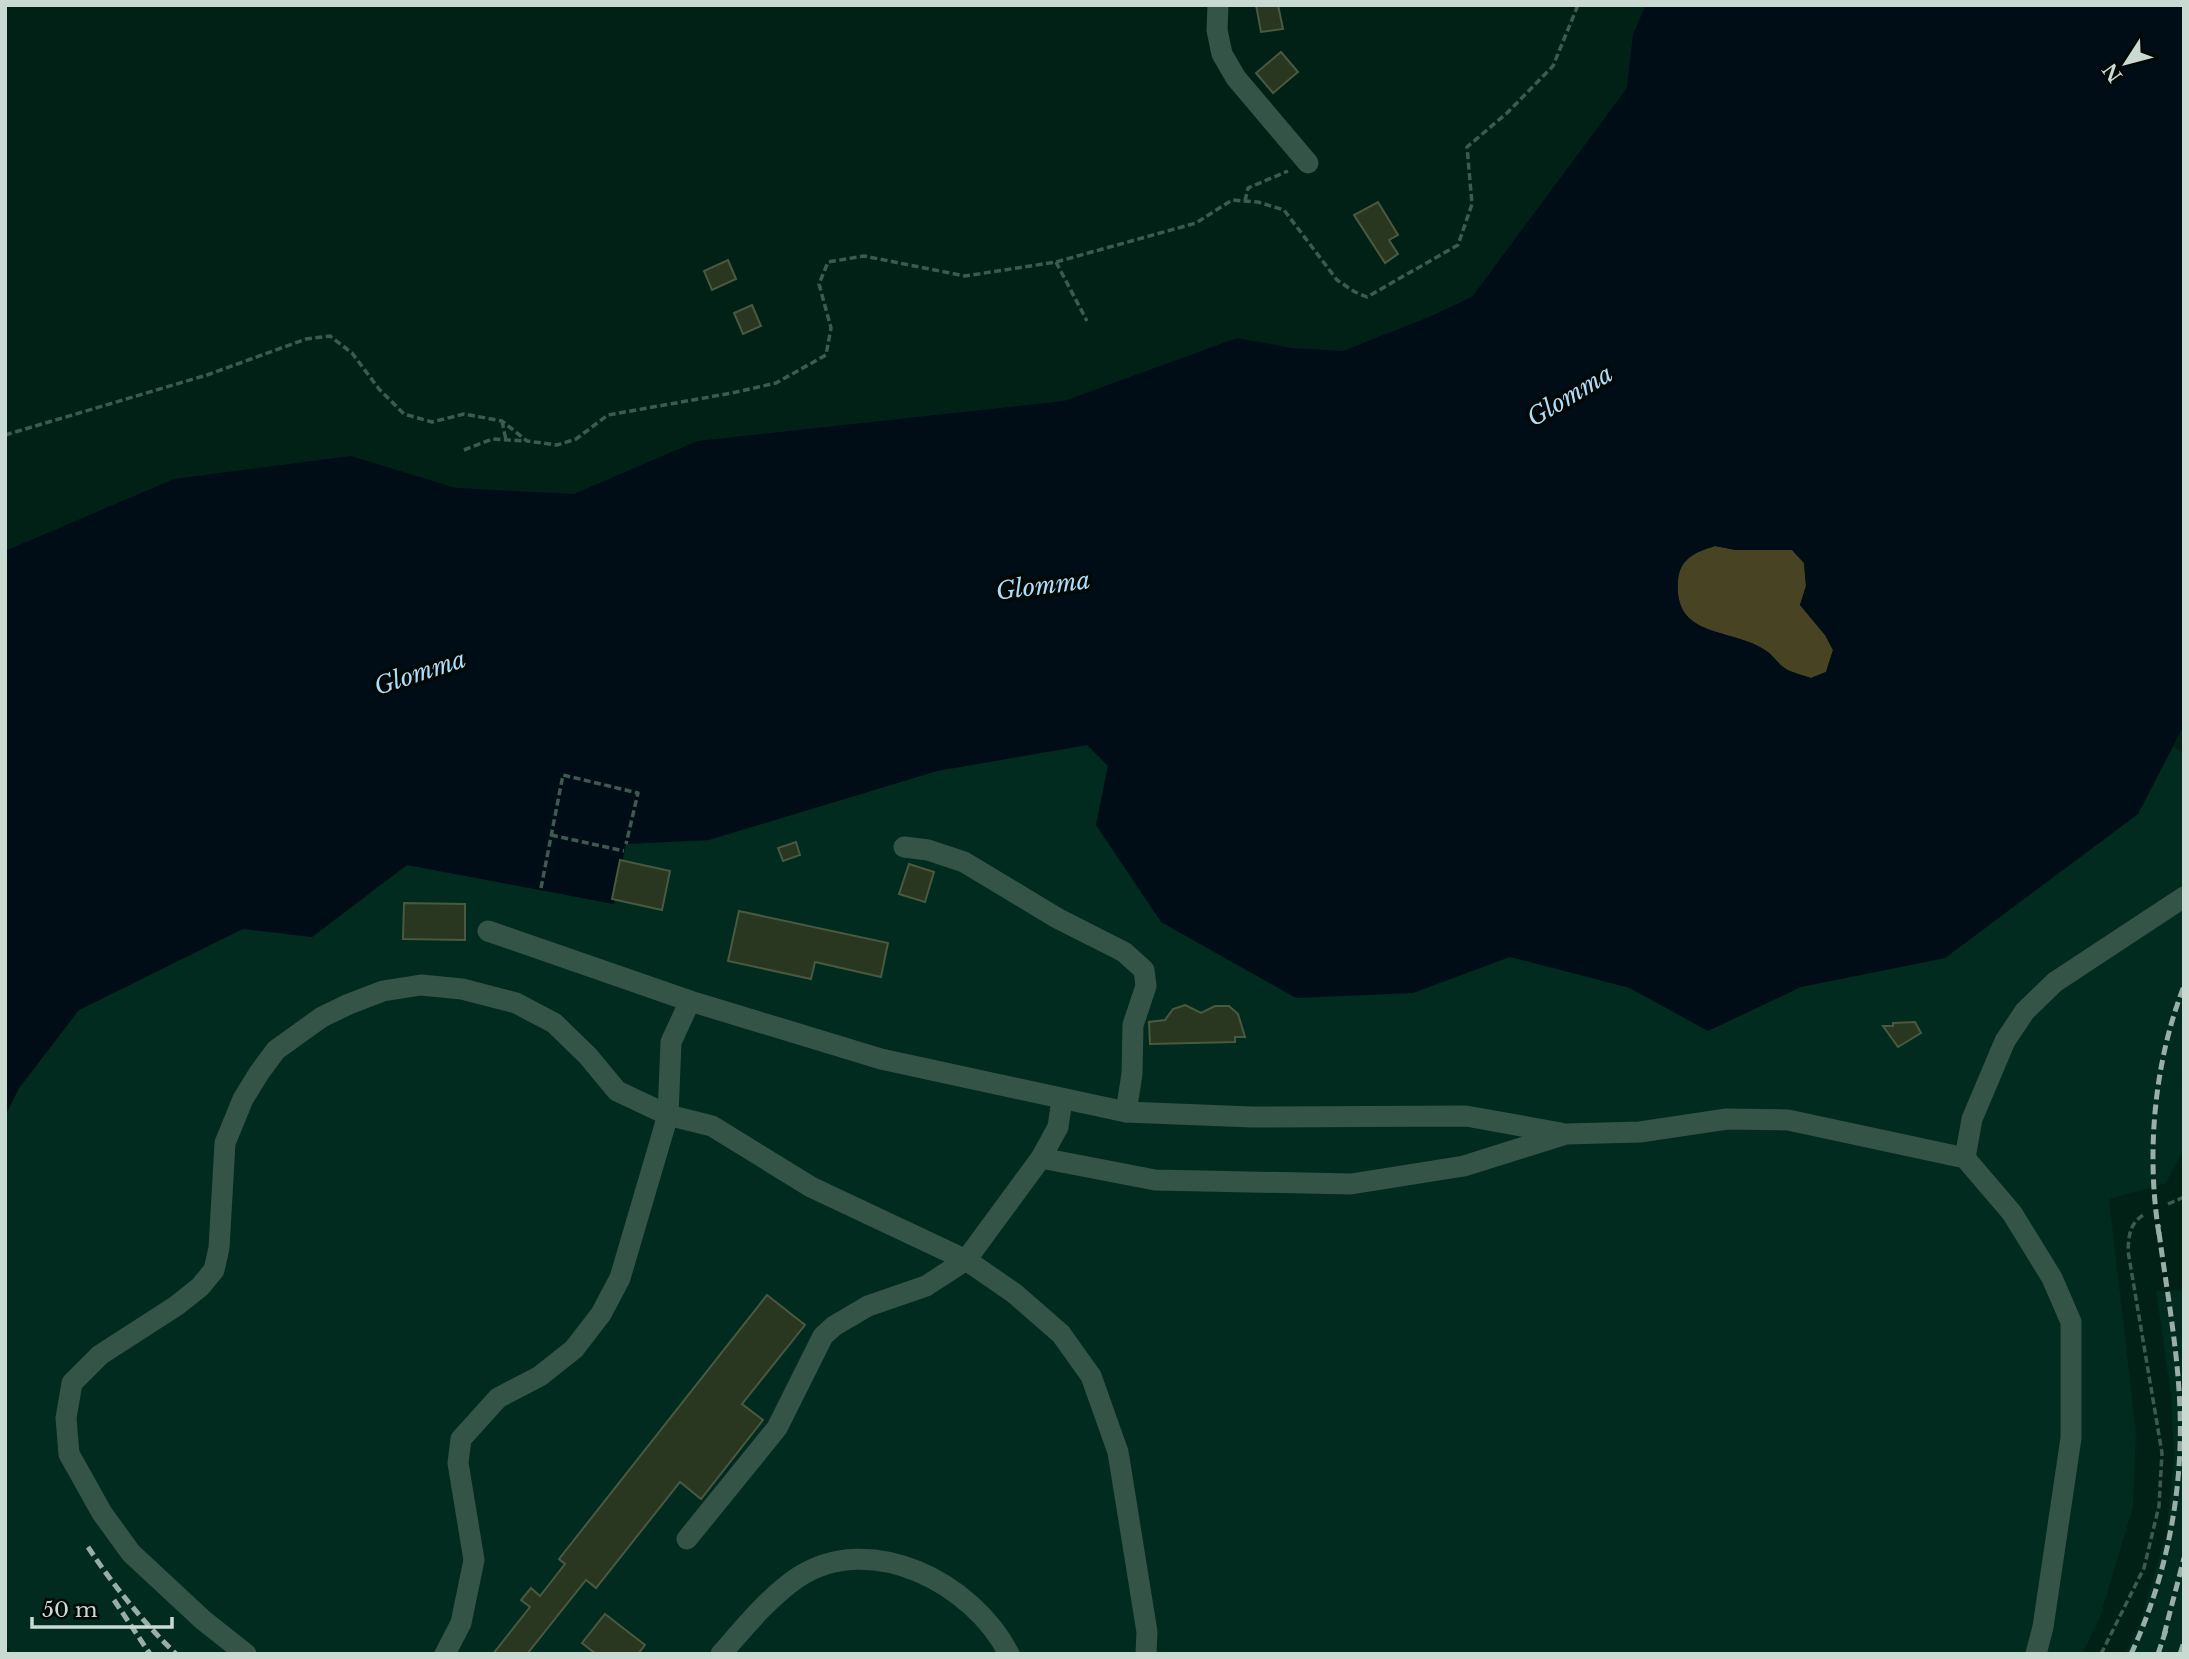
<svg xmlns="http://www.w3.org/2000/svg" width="2189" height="1659" font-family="'Libre Baskerville',serif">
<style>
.built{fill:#002b1e}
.green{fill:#484323}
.water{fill:#010d16;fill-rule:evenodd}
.building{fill:#293720;stroke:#495940;stroke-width:2}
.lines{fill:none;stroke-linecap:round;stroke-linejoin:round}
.path{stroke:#3e5a50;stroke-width:3.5;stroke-dasharray:7 3.5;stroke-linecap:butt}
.minor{stroke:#345447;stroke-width:21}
.rail{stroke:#99aea6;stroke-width:5;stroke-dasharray:10 5;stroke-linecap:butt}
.labels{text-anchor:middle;stroke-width:7;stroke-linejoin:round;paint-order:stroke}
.water-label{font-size:24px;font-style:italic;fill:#adddf9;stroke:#010805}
</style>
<rect width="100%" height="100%" fill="#012117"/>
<!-- built -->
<g class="built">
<path d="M1088,745L1108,765L1096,825L1413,993L1510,956L1630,988L1708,1031L1800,987L1945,958L2138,814L2173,747L2184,754V1142L2182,1152L2166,1183L2109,1199L2136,1432L2133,1507L2100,1617L2082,1654H11L5,1642V1116L19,1088L79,1010L243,928L312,937L407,864L613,904L626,844L709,840L937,771Z"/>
<path d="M2184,1290V1654H2125L2140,1623L2166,1534L2174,1458L2171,1395L2156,1291Z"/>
</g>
<!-- green -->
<path class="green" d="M1715,546L1736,550H1792L1804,563L1806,586L1800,605L1825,635L1833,650L1826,672L1811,678C1803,675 1793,673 1786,669C1778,664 1773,655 1765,650C1730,627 1673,639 1678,580C1680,558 1696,552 1715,546Z"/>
<!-- water -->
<path class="water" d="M1646,5H2184V725L2138,814L1945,958L1801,987L1708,1031L1630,988L1510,957L1413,993L1296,998L1161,922L1096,825L1108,766L1087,745L937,771L709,840L626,844L614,904L407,865L312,937L243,929L79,1010L19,1088L5,1116V551L174,479L351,456L456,488L574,494L697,441L1064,401L1237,338L1292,348L1343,351L1429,317L1472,297L1627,88L1633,34ZM1715,546L1736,550H1792L1804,563L1806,586L1800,605L1825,635L1833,650L1826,672L1811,678C1803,675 1793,673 1786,669C1778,664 1773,655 1765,650C1730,627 1673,639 1678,580C1680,558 1696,552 1715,546Z"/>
<!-- building -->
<g class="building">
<path d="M1256,5H1278L1283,29L1261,32Z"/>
<path d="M1281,52L1298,72L1273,93L1256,73Z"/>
<path d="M1378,202L1398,235L1389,240L1398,254L1385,263L1354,215Z"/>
<path d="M728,260L736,279L712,290L704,271Z"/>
<path d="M752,305L761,326L743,334L734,313Z"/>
<path d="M796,842L800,855L783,861L778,848Z"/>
<path d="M620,860L670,871L662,910L612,899Z"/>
<path d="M909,864L934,872L925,902L899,894Z"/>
<path d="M404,903L465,904V940L403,939Z"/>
<path d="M739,911L888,943L881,977L815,962L811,979L728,961Z"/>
<path d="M1185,1005L1201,1013L1215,1006H1229L1238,1014L1245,1037H1235V1042L1150,1044L1149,1022L1165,1020L1173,1009Z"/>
<path d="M1915,1022L1921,1033L1898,1047L1883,1026H1893V1023Z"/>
<path d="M767,1295L805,1325L742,1404L763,1420L701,1499L680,1482L596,1588L586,1580L527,1654H493L530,1607L521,1600L531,1588L540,1596L565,1564L559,1559Z"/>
<path d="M605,1614L645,1645L638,1654H596L582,1643Z"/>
</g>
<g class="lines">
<!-- path -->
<g class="path">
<path d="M1245,201L1248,188L1288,171"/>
<path d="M1056,262L1087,321"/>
<path d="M502,421L506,440"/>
<path d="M5,435L207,375L306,339L330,336L352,353L379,389L404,414L432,422L464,414L502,421L527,441L557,445L576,439L608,415L732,393L776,383L826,355L831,328L819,284L828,262L864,256L965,276L1056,262L1196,223L1232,200L1258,202L1284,210L1337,280L1355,292L1367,297L1458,245L1472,204L1467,147L1507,113L1553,66L1578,5"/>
<path d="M464,450L492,439L525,441"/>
<path d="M551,835L624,851"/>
<path d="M541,888L563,775L638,793L626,844"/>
<path d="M2168,1204L2184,1197"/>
<path d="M2101,1654L2144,1568L2159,1506L2162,1453L2128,1251C2129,1235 2129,1225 2143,1215"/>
</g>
<!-- minor -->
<g class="minor">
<path d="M1218,5L1217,30L1222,54L1236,78L1308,163"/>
<path d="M904,847L928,850L964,862L1057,918L1124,952L1144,970L1146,986L1133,1025L1132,1074L1126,1112"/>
<path d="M488,931L690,1001L881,1059L1126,1112L1252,1117L1466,1116L1561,1133"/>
<path d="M1062,1100L1058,1127L1041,1158L1155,1180L1351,1184L1464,1166L1566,1134L1640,1132L1727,1119L1788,1120L1965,1158L2012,1213L2052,1278L2071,1322V1438L2043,1627L2036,1654"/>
<path d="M1965,1158L1972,1119L2005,1041L2025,1011L2055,982L2184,897"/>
<path d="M687,1539L777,1428L823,1336L834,1326L868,1306L926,1286L966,1260L1041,1158"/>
<path d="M246,1654L203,1620L131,1553L102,1513L69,1454L66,1418L72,1383L100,1355L176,1306L200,1287L214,1270L219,1248L225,1143L243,1099L259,1073L276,1050L322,1017L349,1004L383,991L421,985L462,989L516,1003L554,1023L588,1056L617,1091L668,1115L712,1126L811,1187L966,1260L1014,1293L1061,1334L1091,1376L1118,1452L1147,1632L1146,1654"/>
<path d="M445,1654L461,1623L474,1560L458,1463L461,1439L498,1398L540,1376L574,1349L601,1314L620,1278L668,1115L671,1042L690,1001"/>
<path d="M721,1654C744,1628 768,1598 797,1578C870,1529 973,1583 1009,1654"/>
</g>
<!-- rail -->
<g class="rail">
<path d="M2159,1234C2146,1153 2154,1063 2184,986"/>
<path d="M88,1547C113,1585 143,1622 176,1654"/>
<path d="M114,1600L150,1654"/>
<path d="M2164,1635L2184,1558"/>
<path d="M2131,1654C2166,1579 2183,1493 2180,1410C2178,1349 2166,1287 2158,1225"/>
<path d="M2158,1654L2167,1627"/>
<path d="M2180,1654L2184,1642"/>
</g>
</g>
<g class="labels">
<!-- water labels -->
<g class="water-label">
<text transform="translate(1570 396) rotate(-31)" y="8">Glomma</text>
<text transform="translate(1043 586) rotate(-7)" y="8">Glomma</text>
<text transform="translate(420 673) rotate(-18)" y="8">Glomma</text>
</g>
</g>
<!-- border -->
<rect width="2189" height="1659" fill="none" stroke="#c8dad2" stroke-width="14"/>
<!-- north arrow -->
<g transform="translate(2126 63) rotate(234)" stroke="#010805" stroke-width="5" paint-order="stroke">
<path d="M0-5L12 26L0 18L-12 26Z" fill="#c8dad2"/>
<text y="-10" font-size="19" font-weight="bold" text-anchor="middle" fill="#c8dad2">N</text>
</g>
<!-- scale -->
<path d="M32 1617v10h140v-10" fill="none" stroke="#c8dad2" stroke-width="3.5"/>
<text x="42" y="1617" font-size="21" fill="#c8dad2" stroke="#010805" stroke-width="5" paint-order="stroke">50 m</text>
</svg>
